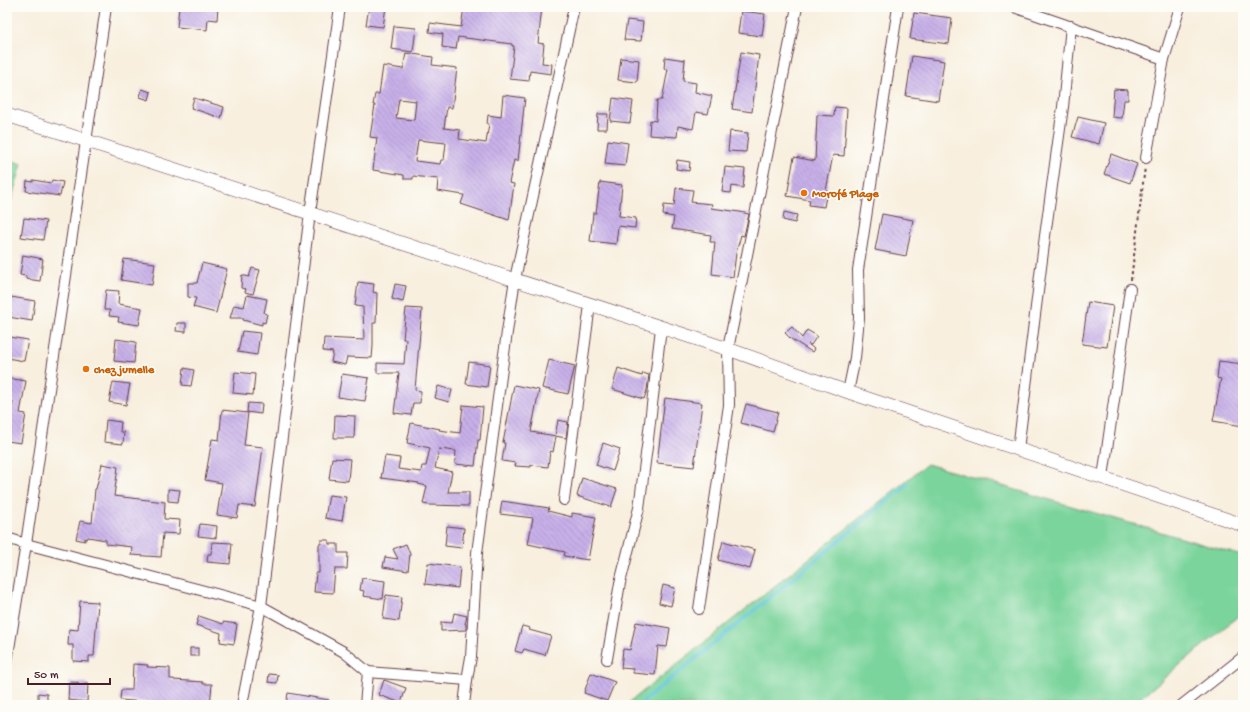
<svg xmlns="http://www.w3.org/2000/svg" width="1250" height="712" font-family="'Gochi Hand',sans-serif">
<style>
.green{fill:#7ad49b;stroke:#627a63}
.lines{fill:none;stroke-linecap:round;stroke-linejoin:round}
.stream{stroke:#5ec4db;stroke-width:3.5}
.building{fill:url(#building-back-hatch);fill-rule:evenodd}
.minor-casing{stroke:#643e46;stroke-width:12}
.tertiary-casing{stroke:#643e46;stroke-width:14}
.path{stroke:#643e46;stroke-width:2;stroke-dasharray:3 3;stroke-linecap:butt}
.minor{stroke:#fff;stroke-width:10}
.tertiary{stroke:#fff;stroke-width:13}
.food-dot{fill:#e8710a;stroke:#fdfcf7;stroke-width:1.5}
.labels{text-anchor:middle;stroke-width:3;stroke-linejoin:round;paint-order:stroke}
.food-label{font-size:12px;font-weight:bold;fill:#c56008;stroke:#fdfcf7;text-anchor:start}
</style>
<defs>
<pattern id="building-back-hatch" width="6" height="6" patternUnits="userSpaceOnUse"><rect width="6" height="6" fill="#c8b1e9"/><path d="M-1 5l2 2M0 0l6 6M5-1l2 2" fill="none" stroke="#a48fbd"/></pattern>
</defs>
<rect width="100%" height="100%" fill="#fdfcf7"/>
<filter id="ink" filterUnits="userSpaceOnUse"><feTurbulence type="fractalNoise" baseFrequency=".025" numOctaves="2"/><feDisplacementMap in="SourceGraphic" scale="8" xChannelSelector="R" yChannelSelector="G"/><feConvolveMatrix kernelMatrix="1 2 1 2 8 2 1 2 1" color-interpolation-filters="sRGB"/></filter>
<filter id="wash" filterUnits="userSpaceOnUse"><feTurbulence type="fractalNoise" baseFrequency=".012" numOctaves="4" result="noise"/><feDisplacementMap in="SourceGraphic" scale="16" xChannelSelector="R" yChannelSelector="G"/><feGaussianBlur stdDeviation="0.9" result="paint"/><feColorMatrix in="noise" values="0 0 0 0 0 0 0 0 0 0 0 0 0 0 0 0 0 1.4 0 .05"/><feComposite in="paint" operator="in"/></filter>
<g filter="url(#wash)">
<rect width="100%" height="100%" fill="#f8efde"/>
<!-- green -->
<g class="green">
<path d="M7,159L22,164L10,204L7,203Z"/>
<path d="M927,464L1243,556V612L1132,705H626Z"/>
</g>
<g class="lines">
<!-- stream -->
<path class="stream" d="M639,705L908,484"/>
</g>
<g id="blocks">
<!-- building -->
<g class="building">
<path d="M179,7H218L217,20L208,19L207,30L177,27Z"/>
<path d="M369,7H386L383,27L366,25Z"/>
<path d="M464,7H542L538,43L544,44L542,63L552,64L551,74L530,71L529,81L510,79L514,46H512V44L458,37L456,49L442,47L443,34L429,32L430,23L461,27Z"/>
<path d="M741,11L765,14L762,36L738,33Z"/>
<path d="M914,13L952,18L949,44L910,39Z"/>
<path d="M627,20L643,22L641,41L624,40Z"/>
<path d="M394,26L416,28L413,52L391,49Z"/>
<path d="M741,52L759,55L752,112L732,109Z"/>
<path d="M406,53L433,57L432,65L457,68L452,108L447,107L444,128L460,130L459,139L486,143L489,124H487L488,115L501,117L503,95L525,98L518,161L514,160L509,183L514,184L509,220L461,204L464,195L437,191L438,179L413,176V179H404V175L373,170L377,138L370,137L375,105H373L375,94H379L383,66L403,69ZM399,99L416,101L414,120L396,118ZM418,140L446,143L444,160H441L440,164L415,161Z"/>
<path d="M912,56L944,61L938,101L906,96Z"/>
<path d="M665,57L685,60L683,81L696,83L695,92L712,96L708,114L696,112L693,129L678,126L677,137L649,135L650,120L656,121L657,100H662L668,69H664Z"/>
<path d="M621,58L639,60L637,82L618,80Z"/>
<path d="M142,89L151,92L149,100L140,97Z"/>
<path d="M1114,89L1128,90V100H1124L1122,118L1112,117Z"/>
<path d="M194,98L224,107L221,118L191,108Z"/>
<path d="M613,98L633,101L630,123L610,121Z"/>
<path d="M835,107L847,108L844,156L833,155L826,191H827L824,207L809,205L810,200L787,196L794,157L815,161L817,115L834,116Z"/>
<path d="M598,114H608L607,129H597Z"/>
<path d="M1078,117L1104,123L1099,144L1072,137Z"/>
<path d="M730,131L748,133L746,152L728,151Z"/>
<path d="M608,140L628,143L625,166L605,164Z"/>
<path d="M1111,154L1137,164L1130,183L1104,174Z"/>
<path d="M677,160L690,162L689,171L676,169Z"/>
<path d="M725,167L745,169L743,188L732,186L731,193L722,192Z"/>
<path d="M33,180L51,183L52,180L63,182L60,196L26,191L27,181L33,182Z"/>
<path d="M600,182L622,185L619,216L636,218L635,228L618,226L616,244L590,241L593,213H596Z"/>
<path d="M676,188L693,190L691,202L712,204L711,208L740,212L749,214L744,236L741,235L736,253L733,277L712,274L715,242H710L711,235L672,229L674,217L663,215L664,205L674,206Z"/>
<path d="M784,212L797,215L795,223L783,220Z"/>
<path d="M882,214L913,220L906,256L875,250Z"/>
<path d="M24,218L46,221L43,240L21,237Z"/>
<path d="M23,255L43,259L40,281L26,279V276L20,275Z"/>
<path d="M124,259L155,263L152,285L121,280Z"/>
<path d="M202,263L227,269L216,313L193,307L196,298L188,297V283H197Z"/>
<path d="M252,268L260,270L253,294L245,292L246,289L241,288L242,275L249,277Z"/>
<path d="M358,282L374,284L373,292L377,293L376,323H373V346L372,358L347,357L345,365L331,362L333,352L323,351L324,338L364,340L363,307L355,306Z"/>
<path d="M395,284L406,286L403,302L392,299Z"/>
<path d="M106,290L119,291L118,304L142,308L139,325L118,322L119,317L109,316L110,310H104Z"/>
<path d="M247,295L267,299L264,313L267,314L265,323L262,322V325L243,320V318H230L234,305L244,307Z"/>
<path d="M11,297L35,301L32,321L8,317Z"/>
<path d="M1088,302L1113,306L1107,347L1082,344Z"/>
<path d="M406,308L422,309L415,390L421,391L420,403H413L411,415L394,413L399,373H377V363L404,364L406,339H403Z"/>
<path d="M177,323H186V332L176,331Z"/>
<path d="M792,327L802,338L807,330L817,336L811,345L808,344L814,349L812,352L791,339L785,333Z"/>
<path d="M242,331L260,333L257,355L238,352Z"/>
<path d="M9,337L28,340L24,361L7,358Z"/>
<path d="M116,339L136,342L134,363L114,361Z"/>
<path d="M549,360L575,366L568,394L542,388Z"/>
<path d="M1219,361L1243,364L1241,386H1243V426L1213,421L1221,379L1217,378Z"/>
<path d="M469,362L490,365L487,387L466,384Z"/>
<path d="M184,368L194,370L191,386L182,385Z"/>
<path d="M618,368L642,376L643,373L649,375L647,390L644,399L612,389Z"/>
<path d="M235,372L255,374L253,395L233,393Z"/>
<path d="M342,374L369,378L365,401L338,397Z"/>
<path d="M7,378L26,381L20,413L26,414L21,443L7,441V419H10L13,401L7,400Z"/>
<path d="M113,382L130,384L126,405L109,402Z"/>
<path d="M514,385L539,390L531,432L556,436L553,452L550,451L548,467L531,465V467L515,466L516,463L502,461L505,443H503Z"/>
<path d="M438,386L452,390L449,402L435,398Z"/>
<path d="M665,398L702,403L694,467L657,463Z"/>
<path d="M248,403L262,404L261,414L247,412Z"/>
<path d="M746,404L778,412L773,432L741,423Z"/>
<path d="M463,405L483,407L480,440H478L475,466L455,464L456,451L439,449L435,468L452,472L448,492H469V506L429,505L423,504L427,486L418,484L419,483L381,478L385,456L400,458L398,469L421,472L422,466H426L430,448L407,443L411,423L440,429L439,430L460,433Z"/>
<path d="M222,410L248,413L244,445L263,447L255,507L239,505L237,518L217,515L222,483L205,480L212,439L219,440Z"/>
<path d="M335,415L355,416L354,438H334Z"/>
<path d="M106,420L121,422L120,432H124L123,444L104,442Z"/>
<path d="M558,420L568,422L566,438L555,436Z"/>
<path d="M603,443L620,449L613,471L596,465Z"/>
<path d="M332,458L350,459L348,481L329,479Z"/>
<path d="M102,464L118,467L114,496L165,502L164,519L180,520L179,534L163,533L161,557L131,555L132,547L106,544V540L88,537L87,539L85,538V541L76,539L80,521L92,523L95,489H96Z"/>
<path d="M582,478L617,489L611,507L577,496Z"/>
<path d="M168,489L180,490L178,502L168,501Z"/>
<path d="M329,495L346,497L342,521L325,518Z"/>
<path d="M502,501L549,508L548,511L572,517V513L596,517L588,560L564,556L565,552L528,544L533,518L500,514Z"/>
<path d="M200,524L217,526L216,538L198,536Z"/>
<path d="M447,526L464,528L462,548L445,546Z"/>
<path d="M321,540H329V544H338V553H348L347,569H335L333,593L314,592L316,573H319V544H321Z"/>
<path d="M723,541L755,550L750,569L718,560Z"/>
<path d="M212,542L232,543L230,564L207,562L208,554H211Z"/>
<path d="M406,544L410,554L408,571L383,567L385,557L398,559L393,549Z"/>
<path d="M428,563L460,567L458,588L425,584Z"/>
<path d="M362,578L385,581L383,599L363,596L364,591L360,590Z"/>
<path d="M663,585L675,588L671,606L659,603Z"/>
<path d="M386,595L402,597L399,621L383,619Z"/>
<path d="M80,601L98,602L94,656H89V662L73,661V645H68L69,629L78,630Z"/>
<path d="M454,613L467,616L465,624H466V630L441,631V622L452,623Z"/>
<path d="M199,616L223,624V622L237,624L234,644L220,642L221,633L196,625Z"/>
<path d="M636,622L670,628L667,647L658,646L655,675L633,673V669L621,668L623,649L630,650Z"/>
<path d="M522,626L530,628L529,630L551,636L545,655L524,649L522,653L515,651Z"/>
<rect x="190" y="648" width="8" height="8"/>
<path d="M133,664L148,665L147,667L170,668V679H174V680L203,682V684H212L210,705H186L120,700L121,690H132Z"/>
<path d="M591,673L615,682L607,701L584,693Z"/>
<path d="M269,674L278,675L277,683L268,682Z"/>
<path d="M384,680L406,688L401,703L379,695Z"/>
<path d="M69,682L88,683L87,702L68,700Z"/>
<path d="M38,693L47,694V703L38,702Z"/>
<path d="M288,693L329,700L328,705H286Z"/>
</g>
</g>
</g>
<g filter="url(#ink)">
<use href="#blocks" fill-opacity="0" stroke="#643e46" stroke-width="1"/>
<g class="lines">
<defs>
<g id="minor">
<path d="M1014,7L1164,59"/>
<path d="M1146,158L1164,59L1180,7"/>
<path d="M848,392L855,358L859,318L858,270L898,7"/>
<path d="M1018,449L1045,236L1063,107L1071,26"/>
<path d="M1103,477L1130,289"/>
<path d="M564,500L590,305"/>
<path d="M7,538L26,544L261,606L344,652L368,672L467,680L471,657L477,553L507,332L515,279L574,7"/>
<path d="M699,609L729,405L728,349L797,7"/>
<path d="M607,659L620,583L639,508L648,439L661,328"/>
<path d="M7,661L26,544L106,7"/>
<path d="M242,705L261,606L310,213L340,7"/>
<path d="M365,705L368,672"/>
<path d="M464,705L467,680"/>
<path d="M1182,705L1243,657"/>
</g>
<path id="tertiary" d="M7,115L728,349L848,392L1243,525"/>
</defs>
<!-- minor casing -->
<use href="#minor" class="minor-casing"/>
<!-- tertiary casing -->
<use href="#tertiary" class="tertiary-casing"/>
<!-- path -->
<path class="path" d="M1131,280L1145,167"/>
<!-- minor -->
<use href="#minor" class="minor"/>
<!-- tertiary -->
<use href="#tertiary" class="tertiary"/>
</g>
</g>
<!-- markers -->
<g class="food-dot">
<circle cx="804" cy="193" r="4"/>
<circle cx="86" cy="369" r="4"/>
</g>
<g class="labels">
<!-- food labels -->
<g class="food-label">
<text x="812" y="197">Morofé Plage</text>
<text x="94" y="373">chez jumelle</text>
</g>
</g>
<!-- margin -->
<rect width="1250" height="712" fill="none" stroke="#fdfcf7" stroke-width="24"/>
<!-- scale -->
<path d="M28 678v6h82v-6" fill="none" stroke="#4a1f2b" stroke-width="2"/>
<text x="34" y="678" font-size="12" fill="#4a1f2b" stroke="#fdfcf7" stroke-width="3" paint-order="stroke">50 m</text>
</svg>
